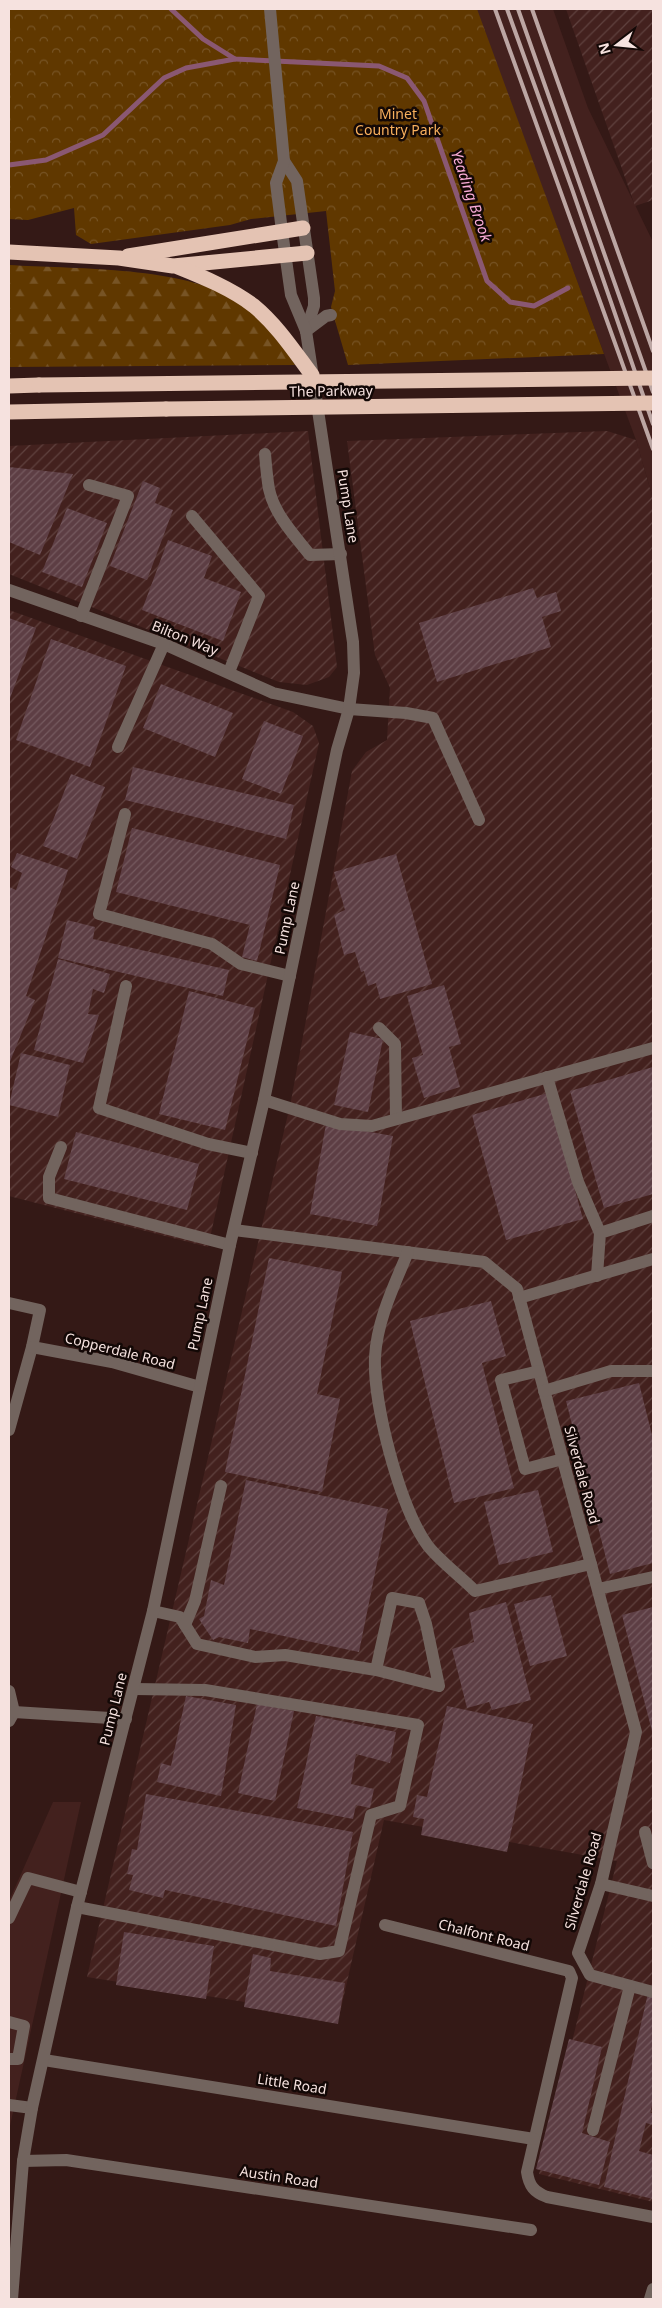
<svg xmlns="http://www.w3.org/2000/svg" width="662" height="2308" font-family="'Noto Sans',sans-serif">
<style>
.built{fill:#43211e}
.industrial{fill:url(#industrial-furrows)}
.forest{fill:url(#forest-firs)}
.park{fill:url(#park-crowns)}
.lines{fill:none;stroke-linecap:round;stroke-linejoin:round}
.stream{stroke:#8a5872;stroke-width:5}
.building{fill:url(#building-hatch)}
.minor{stroke:#72645e;stroke-width:12}
.highway{stroke:#e4c3b3;stroke-width:15}
.rail{stroke:#bca6a3;stroke-width:4}
.highway-bridge{stroke:#e4c3b3;stroke-width:15}
.labels{text-anchor:middle;stroke-width:5;stroke-linejoin:round;paint-order:stroke}
.park-label{font-size:14px;fill:#f9b05d;stroke:#130806}
.street-label{font-size:14px;fill:#f6e2df;stroke:#130806}
.water-label{font-size:15px;font-style:italic;fill:#faacd7;stroke:#130806}
</style>
<defs>
<pattern id="industrial-furrows" width="10" height="10" patternUnits="userSpaceOnUse" patternTransform="scale(1.25)"><rect width="10" height="10" fill="#43211e"/><path d="M-1 1l2-2M0 10L10 0M9 11l2-2" fill="none" stroke="#5f413e"/></pattern>
<pattern id="forest-firs" width="22" height="20" patternUnits="userSpaceOnUse" patternTransform="scale(1.25)"><rect width="22" height="20" fill="#603800"/><path d="M5 1l3.5 6h-7zM16 11l3.5 6h-7z" fill="#775425"/></pattern>
<pattern id="park-crowns" width="20" height="18" patternUnits="userSpaceOnUse" patternTransform="scale(1.25)"><rect width="20" height="18" fill="#603800"/><path d="M2 6a3 3 0 1 1 6 0M12 15a3 3 0 1 1 6 0" fill="none" stroke="#775425"/></pattern>
<pattern id="building-hatch" width="6" height="6" patternUnits="userSpaceOnUse" patternTransform="scale(1.25)"><rect width="6" height="6" fill="#5d3e44"/><path d="M-1 1l2-2M0 6l6-6M5 7l2-2" fill="none" stroke="#755a5f"/></pattern>
</defs>
<rect width="100%" height="100%" fill="#341916"/>
<!-- built -->
<g class="built">
<path d="M476,9H553L588,108L653,242V499L636,440Z"/>
<path d="M53,1802H81L10,2126L9,2149V1901Z"/>
</g>
<!-- industrial -->
<g class="industrial">
<path d="M566,9H653V200L635,206Z"/>
<path d="M308,431L337,667L329,677L307,685L279,682L9,574V446Z"/>
<path d="M607,431L636,440L653,499V2202L539,2174L617,1861L384,1820L339,2017L87,1977L291,1101L352,771L366,752L387,740L390,688L375,655L347,441Z"/>
<path d="M9,610L293,712L313,726L319,743L208,1247L9,1196Z"/>
</g>
<!-- forest -->
<path class="forest" d="M9,265C71,269 176,266 230,297C257,311 280,339 295,365L9,367Z"/>
<!-- park -->
<path class="park" d="M9,9H477L604,354L348,365L331,307L335,291L326,211L251,219L230,225L91,244L76,235L74,208L28,220L9,219Z"/>
<g class="lines">
<!-- stream -->
<g class="stream">
<path d="M171,9L203,39L235,59L379,66L407,78L424,101L487,281L510,302L534,306L568,288"/>
<path d="M9,165L46,160L103,135L164,78L186,68L235,59"/>
</g>
</g>
<!-- building -->
<g class="building">
<path d="M9,467L73,474L40,555L9,542Z"/>
<path d="M143,481L160,488L155,503L173,510L147,580L110,566Z"/>
<path d="M67,508L107,523L82,587L42,572Z"/>
<path d="M168,540L212,556L204,578L241,592L223,641L142,610Z"/>
<path d="M533,588L537,598L556,592L561,611L542,617L551,647L437,682L419,623Z"/>
<path d="M9,618L36,628L9,701Z"/>
<path d="M51,639L126,666L90,767L16,740Z"/>
<path d="M161,684L233,713L215,757L143,728Z"/>
<path d="M264,721L303,736L281,794L242,779Z"/>
<path d="M133,767L294,805L286,839L125,800Z"/>
<path d="M71,774L105,787L77,859L43,846Z"/>
<path d="M132,828L280,865L257,961L242,957L250,925L116,892Z"/>
<path d="M17,853L68,870L26,996L35,1000L9,1064V887L16,890L22,873L11,867Z"/>
<path d="M396,854L432,984L380,999L376,983L368,986L364,971L361,972L355,952L344,955L334,915L345,910L334,872Z"/>
<path d="M67,920L95,927L93,939L229,970L223,996L58,958Z"/>
<path d="M58,959L110,974L104,993L93,989L88,1014L99,1015L83,1063L34,1050Z"/>
<path d="M444,985L461,1044L449,1047L460,1087L424,1098L412,1058L423,1055L407,996Z"/>
<path d="M189,991L255,1008L225,1130L159,1114Z"/>
<path d="M350,1032L383,1039L368,1112L334,1105Z"/>
<path d="M21,1053L70,1065L58,1117L9,1105Z"/>
<path d="M653,1067V1194L604,1208L570,1091Z"/>
<path d="M548,1093L583,1219L506,1240L472,1115Z"/>
<path d="M326,1124L393,1136L377,1226L310,1214Z"/>
<path d="M76,1132L199,1164L187,1210L64,1179Z"/>
<path d="M269,1258L342,1272L317,1394L340,1399L322,1492L225,1472Z"/>
<path d="M491,1301L506,1356L482,1363L514,1488L454,1503L410,1321Z"/>
<path d="M639,1383L653,1439V1563L610,1574L566,1401Z"/>
<path d="M246,1480L388,1509L359,1652L250,1629L248,1643L219,1637L213,1640L199,1619L204,1616L211,1580L224,1585Z"/>
<path d="M538,1490L553,1552L499,1565L484,1502Z"/>
<path d="M551,1595L567,1656L530,1666L514,1604Z"/>
<path d="M506,1602L531,1700L492,1710L489,1702L467,1708L452,1649L474,1642L469,1613Z"/>
<path d="M653,1607V1735L622,1615Z"/>
<path d="M186,1696L236,1705L221,1796L157,1782L161,1763L171,1766Z"/>
<path d="M257,1704L294,1711L275,1801L238,1793Z"/>
<path d="M447,1706L533,1724L507,1852L421,1835L424,1819L413,1817L417,1795L427,1797Z"/>
<path d="M316,1716L396,1732L390,1763L356,1754L351,1784L374,1789L370,1808L356,1805L353,1819L297,1808Z"/>
<path d="M146,1794L353,1832L336,1926L165,1890L163,1898L129,1890L133,1875L127,1874L132,1849L137,1850Z"/>
<path d="M124,1932L214,1946L206,1999L116,1985Z"/>
<path d="M253,1954L271,1958L270,1971L345,1983L338,2024L244,2007Z"/>
<path d="M648,1993L653,1995V2102L650,2113H653V2125L646,2123L639,2151L653,2155V2199L604,2187Z"/>
<path d="M569,2039L602,2047L582,2133L610,2142L599,2185L536,2169Z"/>
</g>
<g class="lines">
<!-- minor -->
<g class="minor">
<path d="M284,161L297,181L314,298V306L306,331"/>
<path d="M306,331L326,316L331,315"/>
<path d="M265,454C266,466 267,478 269,489C274,514 295,536 310,555L341,554"/>
<path d="M192,516L259,596L229,672"/>
<path d="M9,590L164,644L273,693L349,709L406,713L433,718L479,820"/>
<path d="M81,616L128,496L89,485"/>
<path d="M118,747L164,644"/>
<path d="M125,814L99,914L212,944L241,964L290,976"/>
<path d="M126,986L99,1108L208,1144L252,1153"/>
<path d="M379,1028L395,1044L396,1119"/>
<path d="M547,1077L578,1182L600,1233"/>
<path d="M264,1100L340,1124L372,1126L653,1048"/>
<path d="M61,1147L49,1177V1198L230,1245"/>
<path d="M234,1230L484,1262L517,1289L636,1732L601,1884L578,1953L590,1975L653,1992"/>
<path d="M408,1252C394,1286 377,1320 375,1357C373,1404 400,1508 428,1546C441,1562 460,1576 475,1591L591,1564"/>
<path d="M597,1276L600,1233L653,1216"/>
<path d="M519,1298L653,1259"/>
<path d="M9,1303L40,1310L32,1347L9,1430"/>
<path d="M32,1347L112,1362L200,1387"/>
<path d="M539,1371L501,1380L525,1469L563,1459"/>
<path d="M544,1391L611,1371H653"/>
<path d="M598,1589L653,1577"/>
<path d="M153,1611L180,1617L197,1644L255,1657L285,1655L376,1670L439,1686L426,1624L419,1603L392,1598L376,1670"/>
<path d="M185,1625L195,1601L221,1486"/>
<path d="M9,1691L14,1712L9,1721"/>
<path d="M14,1712L126,1719"/>
<path d="M645,1832L653,1863"/>
<path d="M601,1884L653,1896"/>
<path d="M77,1907L320,1954L339,1951L371,1815L400,1806L418,1725L205,1690L134,1689"/>
<path d="M9,1918L28,1878L81,1892"/>
<path d="M385,1925L569,1971L572,1978L527,2172C529,2186 534,2192 547,2197L653,2217"/>
<path d="M9,2022L24,2026L18,2059H9"/>
<path d="M44,2060L534,2139"/>
<path d="M9,2105L32,2108"/>
<path d="M593,2130L630,1986"/>
<path d="M23,2161L66,2160L531,2230"/>
<path d="M12,2299L23,2161L32,2108L77,1907L153,1611L230,1245L264,1100L337,750L349,709L354,673L353,642L306,331L291,295L282,231L276,183L284,161L270,9"/>
<path d="M650,2299L653,2289"/>
</g>
<!-- highway -->
<g class="highway">
<path d="M9,252L119,258L173,266L307,253"/>
<path d="M128,256L303,228"/>
<path d="M178,267C203,277 232,289 254,306C277,325 294,351 312,375"/>
<path d="M9,386L39,385"/>
<path d="M9,412L166,409"/>
</g>
<!-- rail -->
<g class="rail">
<path d="M495,9L653,449"/>
<path d="M507,9L572,189L653,424"/>
<path d="M518,9L653,392"/>
<path d="M532,9L653,351"/>
</g>
<!-- highway-bridge -->
<g class="highway-bridge">
<path d="M39,385L653,378"/>
<path d="M166,409L653,403"/>
</g>
</g>
<g class="labels">
<!-- park labels -->
<g class="park-label">
<text x="398" y="119">Minet<tspan x="398" dy="16">Country Park</tspan></text>
</g>
<!-- street labels -->
<g class="street-label">
<text transform="translate(331 391) rotate(-1)" y="5">The Parkway</text>
<text transform="translate(348 506) rotate(81)" y="5">Pump Lane</text>
<text transform="translate(185 638) rotate(22)" y="5">Bilton Way</text>
<text transform="translate(287 918) rotate(-78)" y="5">Pump Lane</text>
<text transform="translate(200 1314) rotate(-78)" y="5">Pump Lane</text>
<text transform="translate(120 1351) rotate(14)" y="5">Copperdale Road</text>
<text transform="translate(582 1475) rotate(75)" y="5">Silverdale Road</text>
<text transform="translate(113 1709) rotate(-76)" y="5">Pump Lane</text>
<text transform="translate(583 1881) rotate(-74)" y="5">Silverdale Road</text>
<text transform="translate(484 1935) rotate(14)" y="5">Chalfont Road</text>
<text transform="translate(292 2084) rotate(9)" y="5">Little Road</text>
<text transform="translate(279 2177) rotate(9)" y="5">Austin Road</text>
</g>
<!-- water labels -->
<g class="water-label">
<text transform="translate(471 196) rotate(71)" y="5">Yeading Brook</text>
</g>
</g>
<!-- border -->
<rect width="662" height="2308" fill="none" stroke="#f6e2df" stroke-width="20"/>
<!-- north arrow -->
<g transform="translate(617 45) rotate(254)" stroke="#130806" stroke-width="4" paint-order="stroke">
<path d="M0-4L9 19L0 12L-9 19Z" fill="#f6e2df"/>
<text y="-8" font-size="14" font-weight="bold" text-anchor="middle" fill="#f6e2df">N</text>
</g>
</svg>
